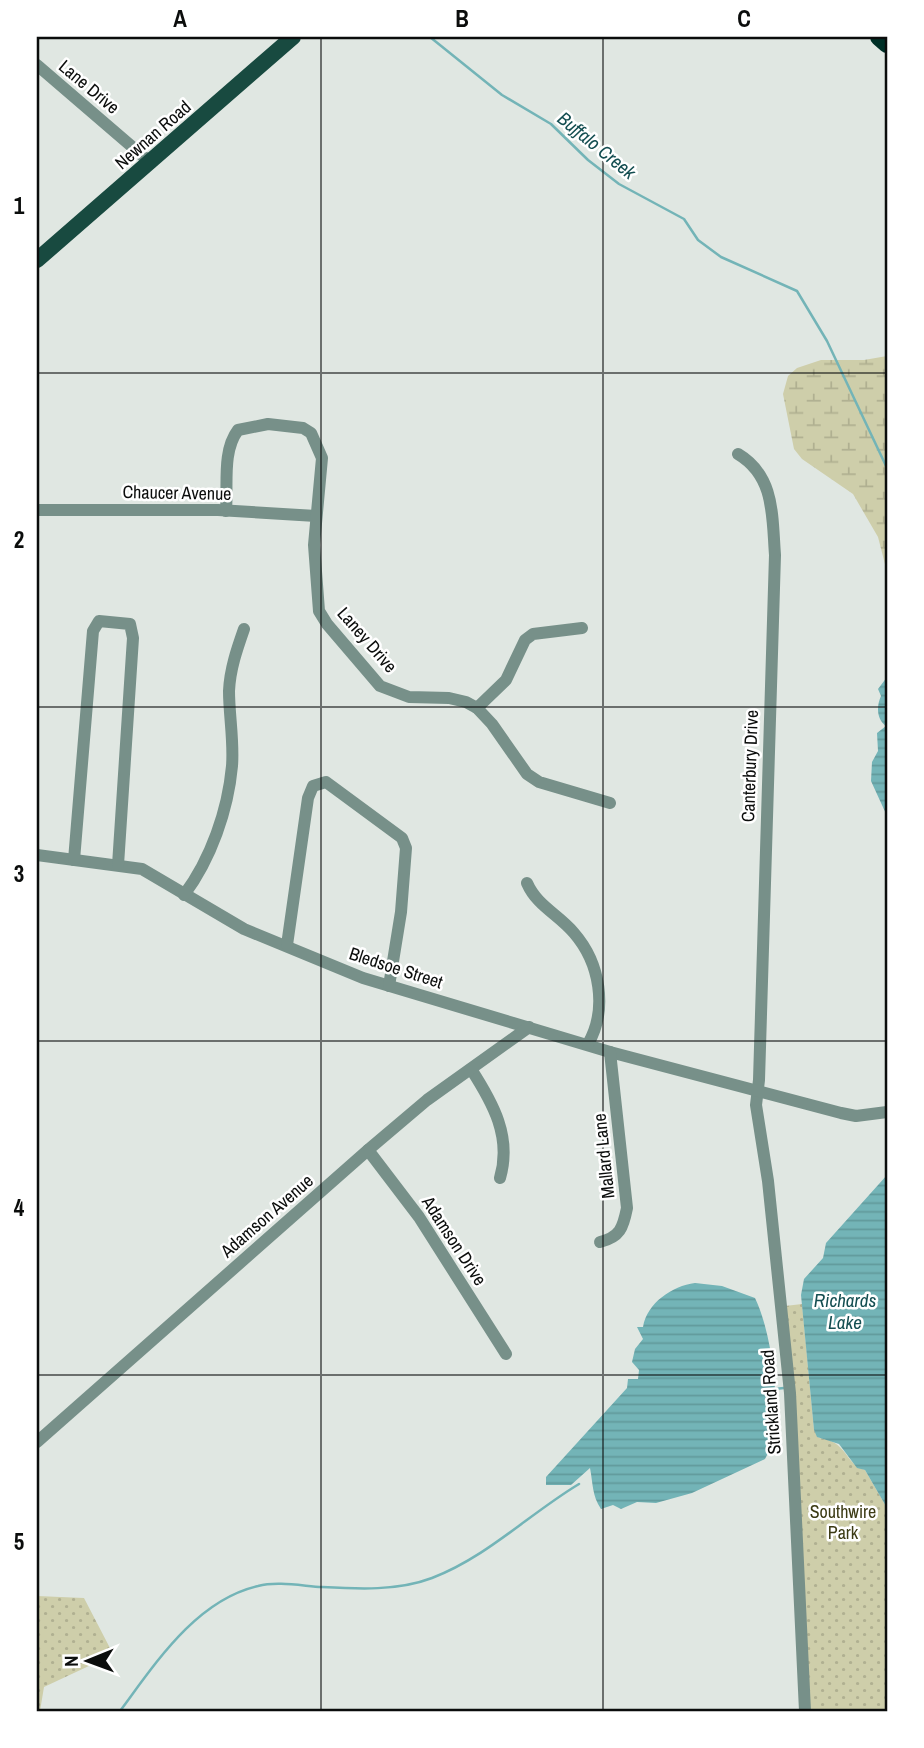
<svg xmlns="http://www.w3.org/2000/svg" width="924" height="1748" font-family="'Archivo Narrow',sans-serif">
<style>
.green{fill:url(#green-dots)}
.wetland{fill:url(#wetland-marsh)}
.water{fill:url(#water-rules)}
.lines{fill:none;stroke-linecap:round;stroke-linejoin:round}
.stream{stroke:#73b4b7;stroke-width:2.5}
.minor{stroke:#779089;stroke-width:12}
.major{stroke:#184a40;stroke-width:16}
.highway{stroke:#003027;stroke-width:18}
.grid{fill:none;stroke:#0b0d0c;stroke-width:2;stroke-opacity:0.55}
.labels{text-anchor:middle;stroke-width:5;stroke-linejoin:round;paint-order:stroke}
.street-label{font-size:18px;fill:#0b0d0c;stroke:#fff}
.park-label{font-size:18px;fill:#3c3b14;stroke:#fff}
.water-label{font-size:19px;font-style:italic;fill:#144e51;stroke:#fff}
.neatline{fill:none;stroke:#0b0d0c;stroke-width:2.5}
.grid-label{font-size:23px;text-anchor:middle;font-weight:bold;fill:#0b0d0c}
</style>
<defs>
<pattern id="green-dots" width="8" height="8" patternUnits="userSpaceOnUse" patternTransform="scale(1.75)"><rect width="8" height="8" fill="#ceceaa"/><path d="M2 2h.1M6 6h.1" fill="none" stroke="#b0b091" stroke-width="1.8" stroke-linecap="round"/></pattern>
<pattern id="wetland-marsh" width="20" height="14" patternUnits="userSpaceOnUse" patternTransform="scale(1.75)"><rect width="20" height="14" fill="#ceceaa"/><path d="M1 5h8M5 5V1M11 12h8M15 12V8" fill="none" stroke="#b0b091"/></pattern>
<pattern id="water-rules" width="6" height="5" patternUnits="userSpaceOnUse" patternTransform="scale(1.75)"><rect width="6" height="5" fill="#73b4b7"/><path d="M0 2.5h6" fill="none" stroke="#629a9c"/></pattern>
</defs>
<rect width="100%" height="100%" fill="#e0e7e2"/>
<!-- green -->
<g class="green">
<path d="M802,1304L814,1430L819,1438C848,1441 845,1465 865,1470L887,1508V1711H809L785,1306Z"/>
<path d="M37,1596L84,1598L111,1650L106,1658L44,1687L40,1711H37Z"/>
</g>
<!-- wetland -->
<path class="wetland" d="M887,356V572L878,537L853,494L802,459L794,449L783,394L788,376L797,368L821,360H864Z"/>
<!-- water -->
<g class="water">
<path d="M887,677V816L871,781L872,762L878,751L877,733L886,726C877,720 876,707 881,696L878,689Z"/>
<path d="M887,1175V1508L865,1470L857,1468L839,1444L817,1437L814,1430L801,1295L804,1279L823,1258L826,1243Z"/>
<path d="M695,1283L722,1286L755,1298C772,1332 786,1425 765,1459L692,1493L656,1503L637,1502L621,1509L613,1505L601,1509C592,1496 593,1483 590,1468L571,1485H546V1477L627,1388L628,1379H638L639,1370L632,1362L635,1349L643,1339L637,1327H643C647,1303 672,1286 695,1283Z"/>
</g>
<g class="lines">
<!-- stream -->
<g class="stream">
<path d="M430,37L502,95L551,124L588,160L619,184L684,219L698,240L721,257L797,291L827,341L887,468"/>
<path d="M774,1389L784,1388"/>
<path d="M120,1711C155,1664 196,1600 258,1586C277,1581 303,1586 322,1587C358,1589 398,1591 432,1578C487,1557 529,1514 579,1484"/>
</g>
<!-- minor -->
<g class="minor">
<path d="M37,65L151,163"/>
<path d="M738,454C775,476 772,516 775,555L759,1080L756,1105L768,1181L790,1393L805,1711"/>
<path d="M37,510H218L316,516"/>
<path d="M226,511C228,485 222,451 238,430L268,424L303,428L311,433L322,458L314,545L319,611L327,624L380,686L409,697L449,698L466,702L477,708L492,724L527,774L539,782L610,803"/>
<path d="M477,708L506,680L525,640L533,634L582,628"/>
<path d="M37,855L142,869L244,929L363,978L610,1052L841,1113L856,1116L887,1112"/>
<path d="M74,860L93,631L99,621L130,624L133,638L118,865"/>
<path d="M527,883C537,906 558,914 574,933C600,963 608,1009 588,1044"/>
<path d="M184,895C211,859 228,810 232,766C234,741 229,715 229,691C230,669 237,649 244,629"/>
<path d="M287,945L308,798L313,786L326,782L402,838L406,848L401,912L389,986"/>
<path d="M471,1069C493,1103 512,1137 500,1178"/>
<path d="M368,1150L419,1217L506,1354"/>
<path d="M600,1242C620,1237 623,1228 627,1208L610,1052"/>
<path d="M37,1442L368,1150L427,1100L529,1027"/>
</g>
<!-- major -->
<path class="major" d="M37,260L293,37"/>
<!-- highway -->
<path class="highway" d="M879,37L887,44"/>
</g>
<!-- grid -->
<path class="grid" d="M321,37V1711M603,37V1711M37,373H887M37,707H887M37,1041H887M37,1375H887"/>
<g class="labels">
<!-- street labels -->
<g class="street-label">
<text transform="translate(89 87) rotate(40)" y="6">Lane Drive</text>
<text transform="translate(153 135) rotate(-41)" y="6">Newnan Road</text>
<text transform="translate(177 493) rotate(1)" y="6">Chaucer Avenue</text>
<text transform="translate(367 640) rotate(49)" y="6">Laney Drive</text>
<text transform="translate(750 766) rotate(-88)" y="6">Canterbury Drive</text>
<text transform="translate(396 968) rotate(18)" y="6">Bledsoe Street</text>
<text transform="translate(604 1156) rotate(-96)" y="6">Mallard Lane</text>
<text transform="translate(267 1216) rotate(-41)" y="6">Adamson Avenue</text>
<text transform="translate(454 1241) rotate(57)" y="6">Adamson Drive</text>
<text transform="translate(771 1402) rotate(-94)" y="6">Strickland Road</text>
</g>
<!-- park labels -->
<g class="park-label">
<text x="843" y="1518">Southwire<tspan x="843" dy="21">Park</tspan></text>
</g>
<!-- water labels -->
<g class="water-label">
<text transform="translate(597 145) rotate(39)" y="7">Buffalo Creek</text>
<text x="845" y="1307">Richards<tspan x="845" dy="22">Lake</tspan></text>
</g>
</g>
<!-- border -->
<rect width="924" height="1748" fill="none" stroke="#ffffff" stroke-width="77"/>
<!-- north arrow -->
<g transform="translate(88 1661) rotate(269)" stroke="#ffffff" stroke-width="5" paint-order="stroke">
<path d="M0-5L12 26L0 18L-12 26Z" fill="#0b0d0c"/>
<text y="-10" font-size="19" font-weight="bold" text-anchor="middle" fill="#0b0d0c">N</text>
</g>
<rect x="38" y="38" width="848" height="1672" class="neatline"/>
<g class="grid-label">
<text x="180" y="27">A</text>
<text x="462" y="27">B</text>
<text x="744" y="27">C</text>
<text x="19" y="214">1</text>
<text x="19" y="548">2</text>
<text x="19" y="882">3</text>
<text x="19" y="1216">4</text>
<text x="19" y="1550">5</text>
</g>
</svg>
